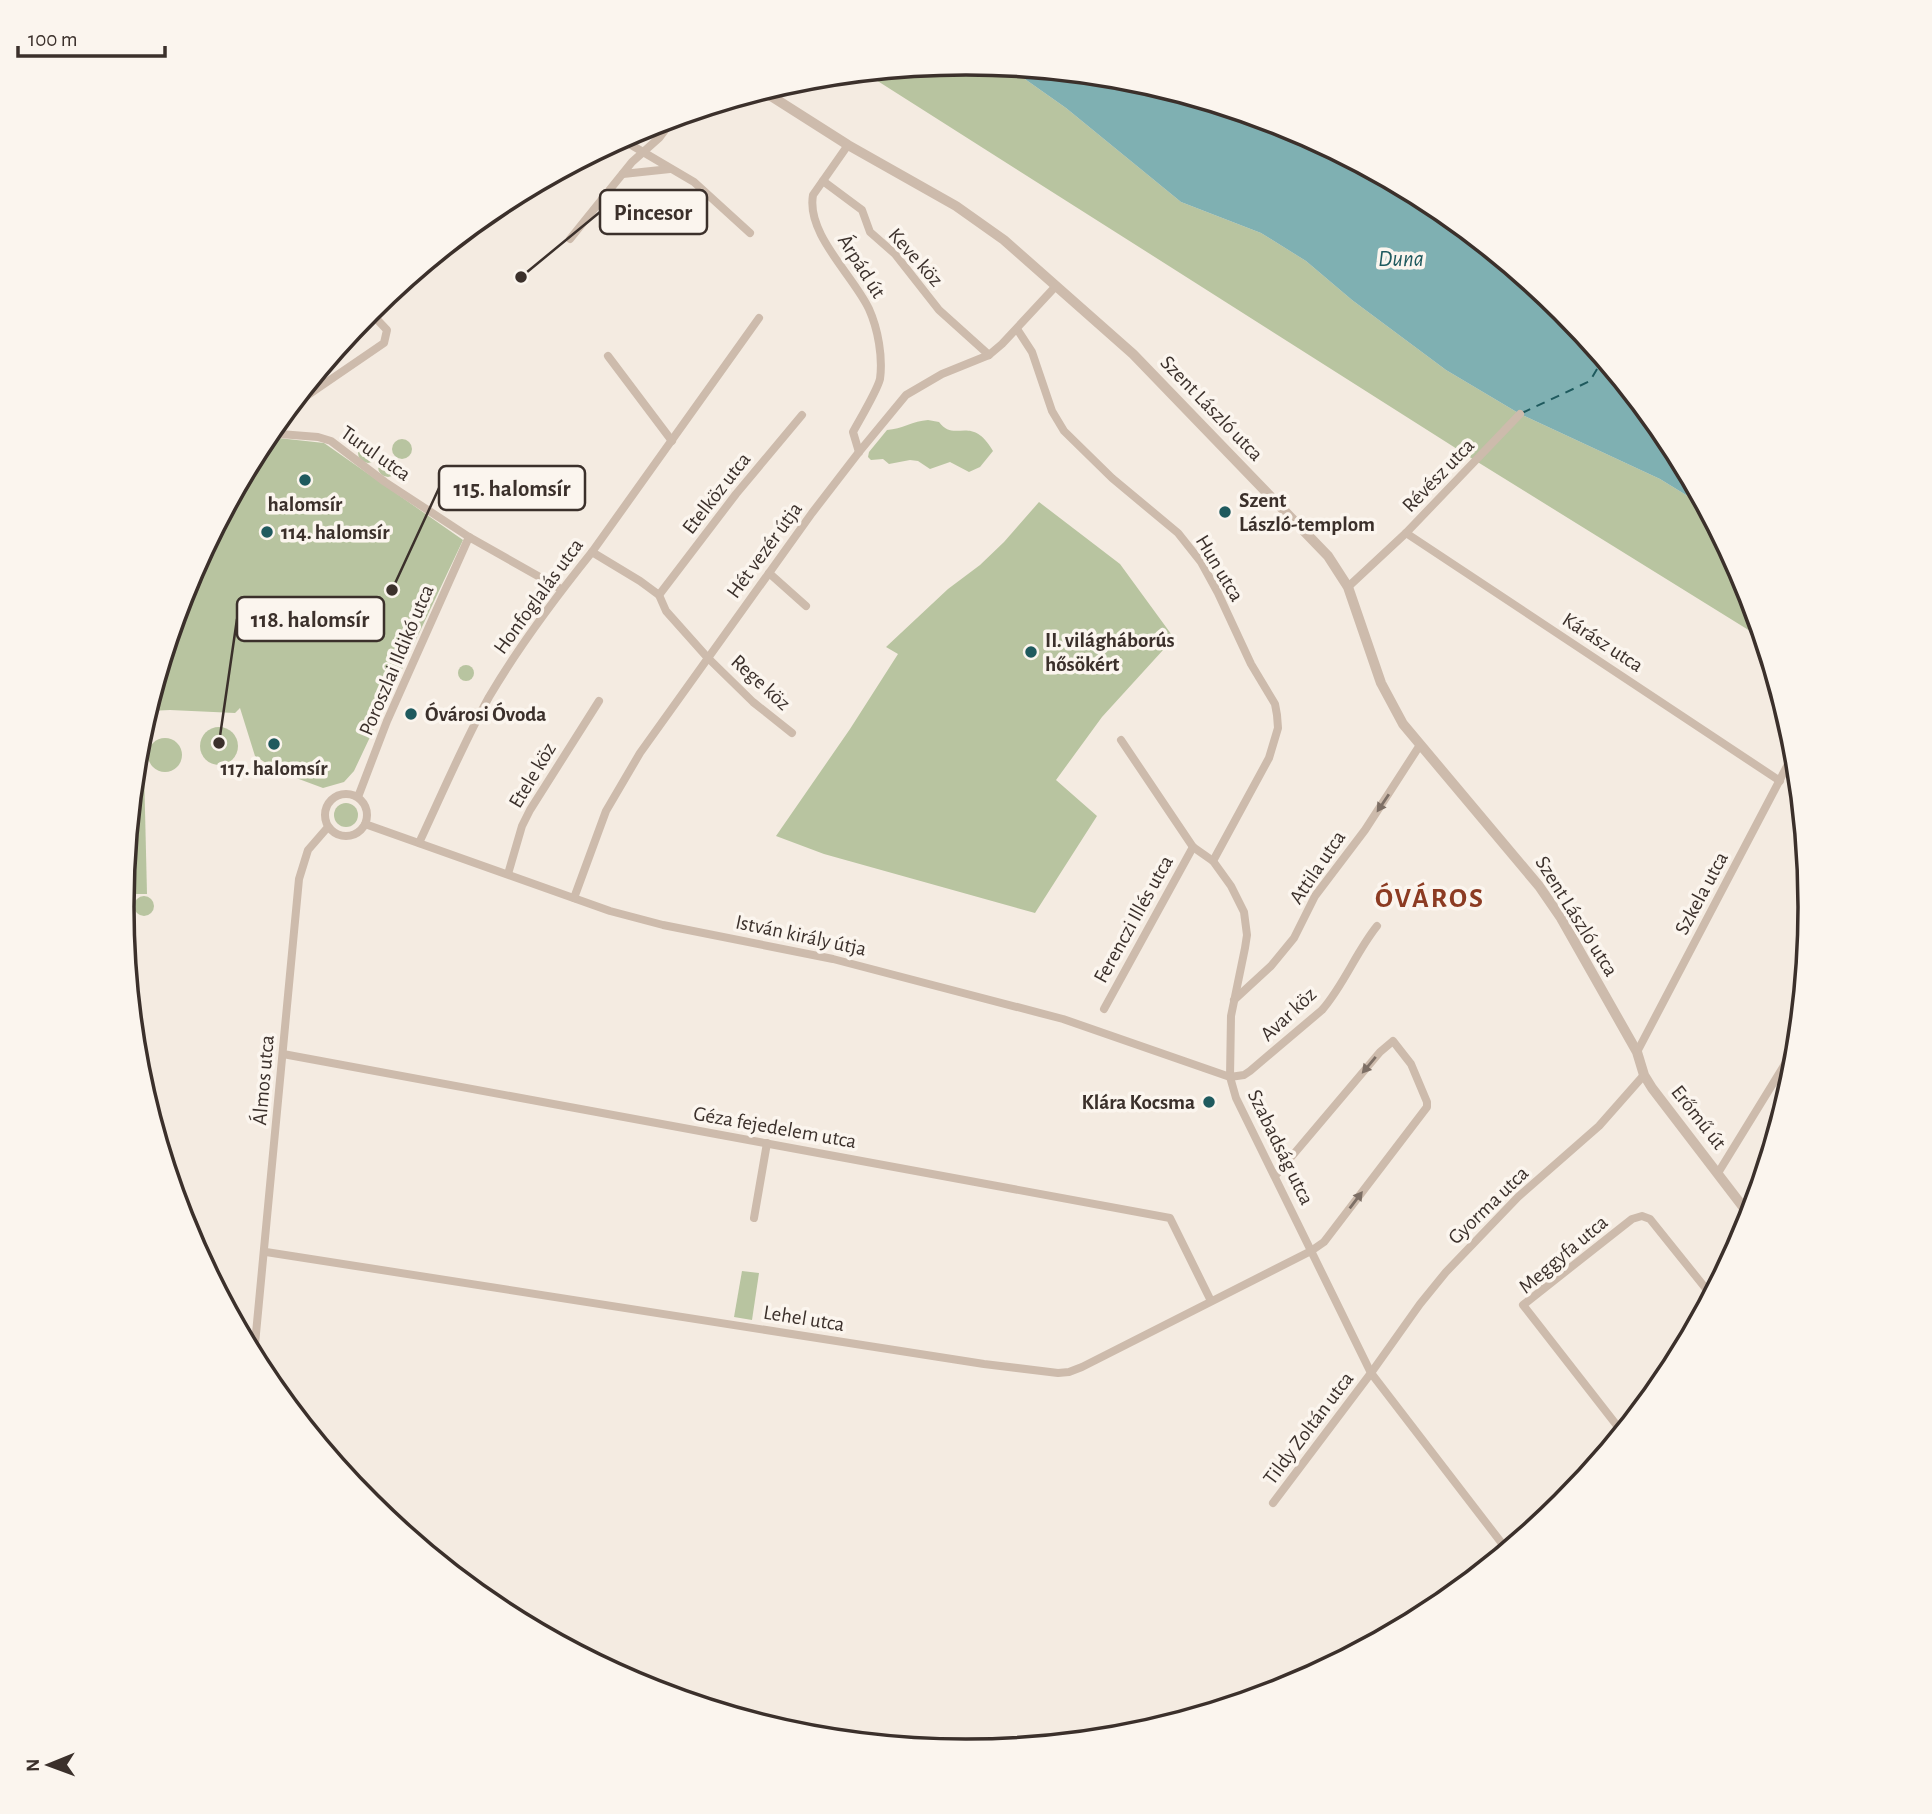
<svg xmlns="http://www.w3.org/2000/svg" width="1932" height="1814" font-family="'Alegreya Sans',sans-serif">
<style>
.green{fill:#b8c4a0}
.water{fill:#7fb0b2}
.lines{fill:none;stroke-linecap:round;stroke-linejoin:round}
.ferry{stroke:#1f5a5e;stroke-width:2;stroke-dasharray:9 7;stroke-linecap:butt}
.minor{stroke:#cdbbac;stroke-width:8}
.tertiary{stroke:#cdbbac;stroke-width:10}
.oneway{fill:#7d6f65}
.poi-dot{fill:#1f5a5e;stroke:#fbf5ee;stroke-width:2.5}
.labels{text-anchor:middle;stroke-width:7;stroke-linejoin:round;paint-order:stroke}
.street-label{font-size:21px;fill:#3b302b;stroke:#fbf5ee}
.poi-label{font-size:21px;font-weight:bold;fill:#3b302b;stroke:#fbf5ee;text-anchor:start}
.water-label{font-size:23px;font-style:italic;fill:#1f5a5e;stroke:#fbf5ee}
.district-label{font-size:28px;font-weight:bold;letter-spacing:2px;fill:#8c3b22;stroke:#fbf5ee}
.rim{fill:none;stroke:#3b302b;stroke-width:3.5}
.leader{fill:none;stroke:#3b302b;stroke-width:2.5}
.callout-dot{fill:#3b302b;stroke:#fbf5ee;stroke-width:2.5}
.callout{fill:#fbf5ee;stroke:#3b302b;stroke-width:2.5}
.callout-label{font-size:23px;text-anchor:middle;font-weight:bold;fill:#3b302b}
</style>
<rect width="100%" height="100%" fill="#f4ebe1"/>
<!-- green -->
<g class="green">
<path d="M966,63L1008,67L1066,108L1181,202L1261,233L1306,261L1352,300L1446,370L1520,414L1660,479L1704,506L1746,584L1763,639L1476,461L865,73Z"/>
<path d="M928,420L939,422C955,444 971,413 993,451L980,467L969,472L950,462L930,469L918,461L910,460L889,464L883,459L871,460L868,457L869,452L887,430C902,429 913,421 928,420Z"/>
<path d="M269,437L324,443L463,540L354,771L344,782L323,788L280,772L255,756L240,708L235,713L170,710L148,711L186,584L233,497L246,489V473L264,439Z"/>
<circle cx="402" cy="449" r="10"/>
<circle cx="368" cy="453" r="10"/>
<circle cx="388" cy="467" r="10"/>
<path d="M1039,502L1120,564L1174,638L1102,717L1056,780L1097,816L1035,913L824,854L776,836L850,729L898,654L886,647L948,589L980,565L1004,542Z"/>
<circle cx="466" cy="673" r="8"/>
<path d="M143,726L147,894H123L138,742Z"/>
<circle cx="219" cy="746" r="19"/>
<circle cx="165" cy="755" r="17"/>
<circle cx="346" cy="815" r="12"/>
<circle cx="144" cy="906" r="10"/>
<path d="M742,1271L759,1273L752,1320L734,1317Z"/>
</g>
<!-- water -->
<path class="water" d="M1008,67L1131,79L1289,127L1435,205L1563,310L1668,438L1704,506L1660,479L1520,414L1446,370L1352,300L1306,261L1261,233L1181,202L1066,108Z"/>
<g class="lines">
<!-- ferry -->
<path class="ferry" d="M1522,413L1590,381L1603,359"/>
<!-- minor -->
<g class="minor">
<path d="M621,139L694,182L750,233"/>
<path d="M848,145L813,195C806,234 853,275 869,309C878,329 883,357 880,379C877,391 860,419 853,432L859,452"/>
<path d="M623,174L670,169"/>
<path d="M823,181L862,210L870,232L895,254L939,310L989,355"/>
<path d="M570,239L632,162L659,138L674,118"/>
<path d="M1017,329L1032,352L1052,411L1064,431L1112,478L1178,533L1201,562L1218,593L1251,664L1275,704L1277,715L1278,728L1269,758L1213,861"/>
<path d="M608,356L672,441"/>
<path d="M289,408L384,343L387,330L369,311"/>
<path d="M272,429L280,434L318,437L331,441L385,482L469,537L561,589"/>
<path d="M1406,533L1780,781"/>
<path d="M592,552L640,581L659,595L666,611L707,657L753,702L792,733"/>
<path d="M769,573L806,606"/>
<path d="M1348,587L1406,533L1520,414"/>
<path d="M659,595L736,494L802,415"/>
<path d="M1121,740L1193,847L1213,861L1231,886L1244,912L1247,935L1245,948L1231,1016L1230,1077L1236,1098L1371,1373L1507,1550"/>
<circle cx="346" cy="815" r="21"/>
<path d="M358,797L387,721L469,537"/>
<path d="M365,824L610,911L663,925L833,959L1063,1019L1230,1077L1244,1075L1250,1071L1322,1010C1344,985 1356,952 1377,926"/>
<path d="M419,843C442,794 463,744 489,697C519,646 555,598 592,552L759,318"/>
<path d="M508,874L522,826L530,810L599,701"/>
<path d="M574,898L606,811L640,753L812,513L859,452L906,395L942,374L989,355L1002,344L1055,287"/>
<path d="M1234,1000L1271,966L1294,938L1315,896L1365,830L1420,745"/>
<path d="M1104,1009L1193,847"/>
<path d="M1637,1052L1795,751"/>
<path d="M283,1054L1170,1218L1211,1301"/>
<path d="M1718,1173L1796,1046"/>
<path d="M754,1218L767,1143"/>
<path d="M266,1252L984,1364L1058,1373L1069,1372L1082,1367L1311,1251L1324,1242L1427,1107V1102L1411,1064L1393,1041L1380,1052L1276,1175"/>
<path d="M255,1344L299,879L308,850L328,827"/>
<path d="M1622,1432L1523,1305L1632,1219L1642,1216L1650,1219L1711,1295"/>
<path d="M1273,1503L1371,1373L1420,1304L1446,1272L1518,1197L1599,1126L1644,1075"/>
</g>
<!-- tertiary -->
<path class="tertiary" d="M763,91L848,145L956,206L1004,240L1133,354L1328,556L1348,587L1381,683L1403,724L1539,886L1561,918L1637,1052L1644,1075L1652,1088L1750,1216"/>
</g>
<!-- one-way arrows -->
<defs><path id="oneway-solid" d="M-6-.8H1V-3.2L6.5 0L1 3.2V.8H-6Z" transform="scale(1.75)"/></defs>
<g class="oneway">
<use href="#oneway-solid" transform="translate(1383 803) rotate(124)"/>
<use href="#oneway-solid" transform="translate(1369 1065) rotate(130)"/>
<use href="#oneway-solid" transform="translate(1356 1200) rotate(-53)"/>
</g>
<!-- markers -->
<g class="poi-dot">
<circle cx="305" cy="480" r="7"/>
<circle cx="1225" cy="512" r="7"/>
<circle cx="267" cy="532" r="7"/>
<circle cx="1031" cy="652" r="7"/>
<circle cx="411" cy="714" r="7"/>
<circle cx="274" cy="744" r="7"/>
<circle cx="1209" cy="1102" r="7"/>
</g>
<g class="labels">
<!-- street labels -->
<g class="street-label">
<text transform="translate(916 257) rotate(48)" y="7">Keve köz</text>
<text transform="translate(862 266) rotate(58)" y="7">Árpád út</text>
<text transform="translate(1212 408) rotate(46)" y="7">Szent László utca</text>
<text transform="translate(376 453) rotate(35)" y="7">Turul utca</text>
<text transform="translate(1438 475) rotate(-46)" y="7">Révész utca</text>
<text transform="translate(716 493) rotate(-52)" y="7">Etelköz utca</text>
<text transform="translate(764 550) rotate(-54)" y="7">Hét vezér útja</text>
<text transform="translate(1220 568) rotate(59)" y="7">Hun utca</text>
<text transform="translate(538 596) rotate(-54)" y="7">Honfoglalás utca</text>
<text transform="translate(1603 642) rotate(33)" y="7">Kárász utca</text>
<text transform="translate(396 660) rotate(-67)" y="7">Poroszlai Ildikó utca</text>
<text transform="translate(761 682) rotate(42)" y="7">Rege köz</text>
<text transform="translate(532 775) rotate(-59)" y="7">Etele köz</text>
<text transform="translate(1317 867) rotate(-56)" y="7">Attila utca</text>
<text transform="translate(1701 893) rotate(-62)" y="7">Szkela utca</text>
<text transform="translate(1577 916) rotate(58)" y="7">Szent László utca</text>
<text transform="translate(1133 919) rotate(-61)" y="7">Ferenczi Illés utca</text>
<text transform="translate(801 935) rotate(12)" y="7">István király útja</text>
<text transform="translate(1288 1014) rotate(-43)" y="7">Avar köz</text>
<text transform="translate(263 1080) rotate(-85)" y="7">Álmos utca</text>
<text transform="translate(1699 1117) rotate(52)" y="7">Erőmű út</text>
<text transform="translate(775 1127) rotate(10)" y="7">Géza fejedelem utca</text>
<text transform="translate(1281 1147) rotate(64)" y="7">Szabadság utca</text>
<text transform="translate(1488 1205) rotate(-44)" y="7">Gyorma utca</text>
<text transform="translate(1563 1254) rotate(-40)" y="7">Meggyfa utca</text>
<text transform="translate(804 1318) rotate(9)" y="7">Lehel utca</text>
<text transform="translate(1308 1428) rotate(-53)" y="7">Tildy Zoltán utca</text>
</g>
<!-- poi labels -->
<g class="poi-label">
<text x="1239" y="507">Szent<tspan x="1239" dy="24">László-templom</tspan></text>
<text x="305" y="511" text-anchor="middle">halomsír</text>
<text x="281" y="539">114. halomsír</text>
<text x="1045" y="647">II. világháborús<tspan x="1045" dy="24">hősökért</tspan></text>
<text x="425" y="721">Óvárosi Óvoda</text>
<text x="274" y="775" text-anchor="middle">117. halomsír</text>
<text x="1195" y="1109" text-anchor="end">Klára Kocsma</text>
</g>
<!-- water labels -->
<g class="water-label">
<text x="1401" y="266">Duna</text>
</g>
<!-- district labels -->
<g class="district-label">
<text x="1430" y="907">ÓVÁROS</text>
</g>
</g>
<!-- crop -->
<path d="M0 0H1932V1814H0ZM134 907a832 832 0 1 1 1664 0a832 832 0 1 1-1664 0Z" fill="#fbf5ee" fill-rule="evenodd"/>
<path class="rim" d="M134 907a832 832 0 1 1 1664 0a832 832 0 1 1-1664 0Z"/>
<!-- callouts -->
<path class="leader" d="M521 277L600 212M392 590L439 488M219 743L237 619"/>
<g class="callout-dot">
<circle cx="521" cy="277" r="7"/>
<circle cx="392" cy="590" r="7"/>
<circle cx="219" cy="743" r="7"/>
</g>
<g class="callout">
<rect x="600" y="190" width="107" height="44" rx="7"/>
<rect x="439" y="466" width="146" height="44" rx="7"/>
<rect x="237" y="597" width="147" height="44" rx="7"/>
</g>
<g class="callout-label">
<text x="653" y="220">Pincesor</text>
<text x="512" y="496">115. halomsír</text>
<text x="310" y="627">118. halomsír</text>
</g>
<!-- north arrow -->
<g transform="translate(49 1765) rotate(269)" stroke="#fbf5ee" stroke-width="5" paint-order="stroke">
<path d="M0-5L12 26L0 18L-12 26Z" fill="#3b302b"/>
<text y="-10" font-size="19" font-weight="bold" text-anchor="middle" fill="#3b302b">N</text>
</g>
<!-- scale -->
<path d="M18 46v10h147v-10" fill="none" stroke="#3b302b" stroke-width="3.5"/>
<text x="28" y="46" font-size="21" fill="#3b302b" stroke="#fbf5ee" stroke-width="5" paint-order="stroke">100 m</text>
</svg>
